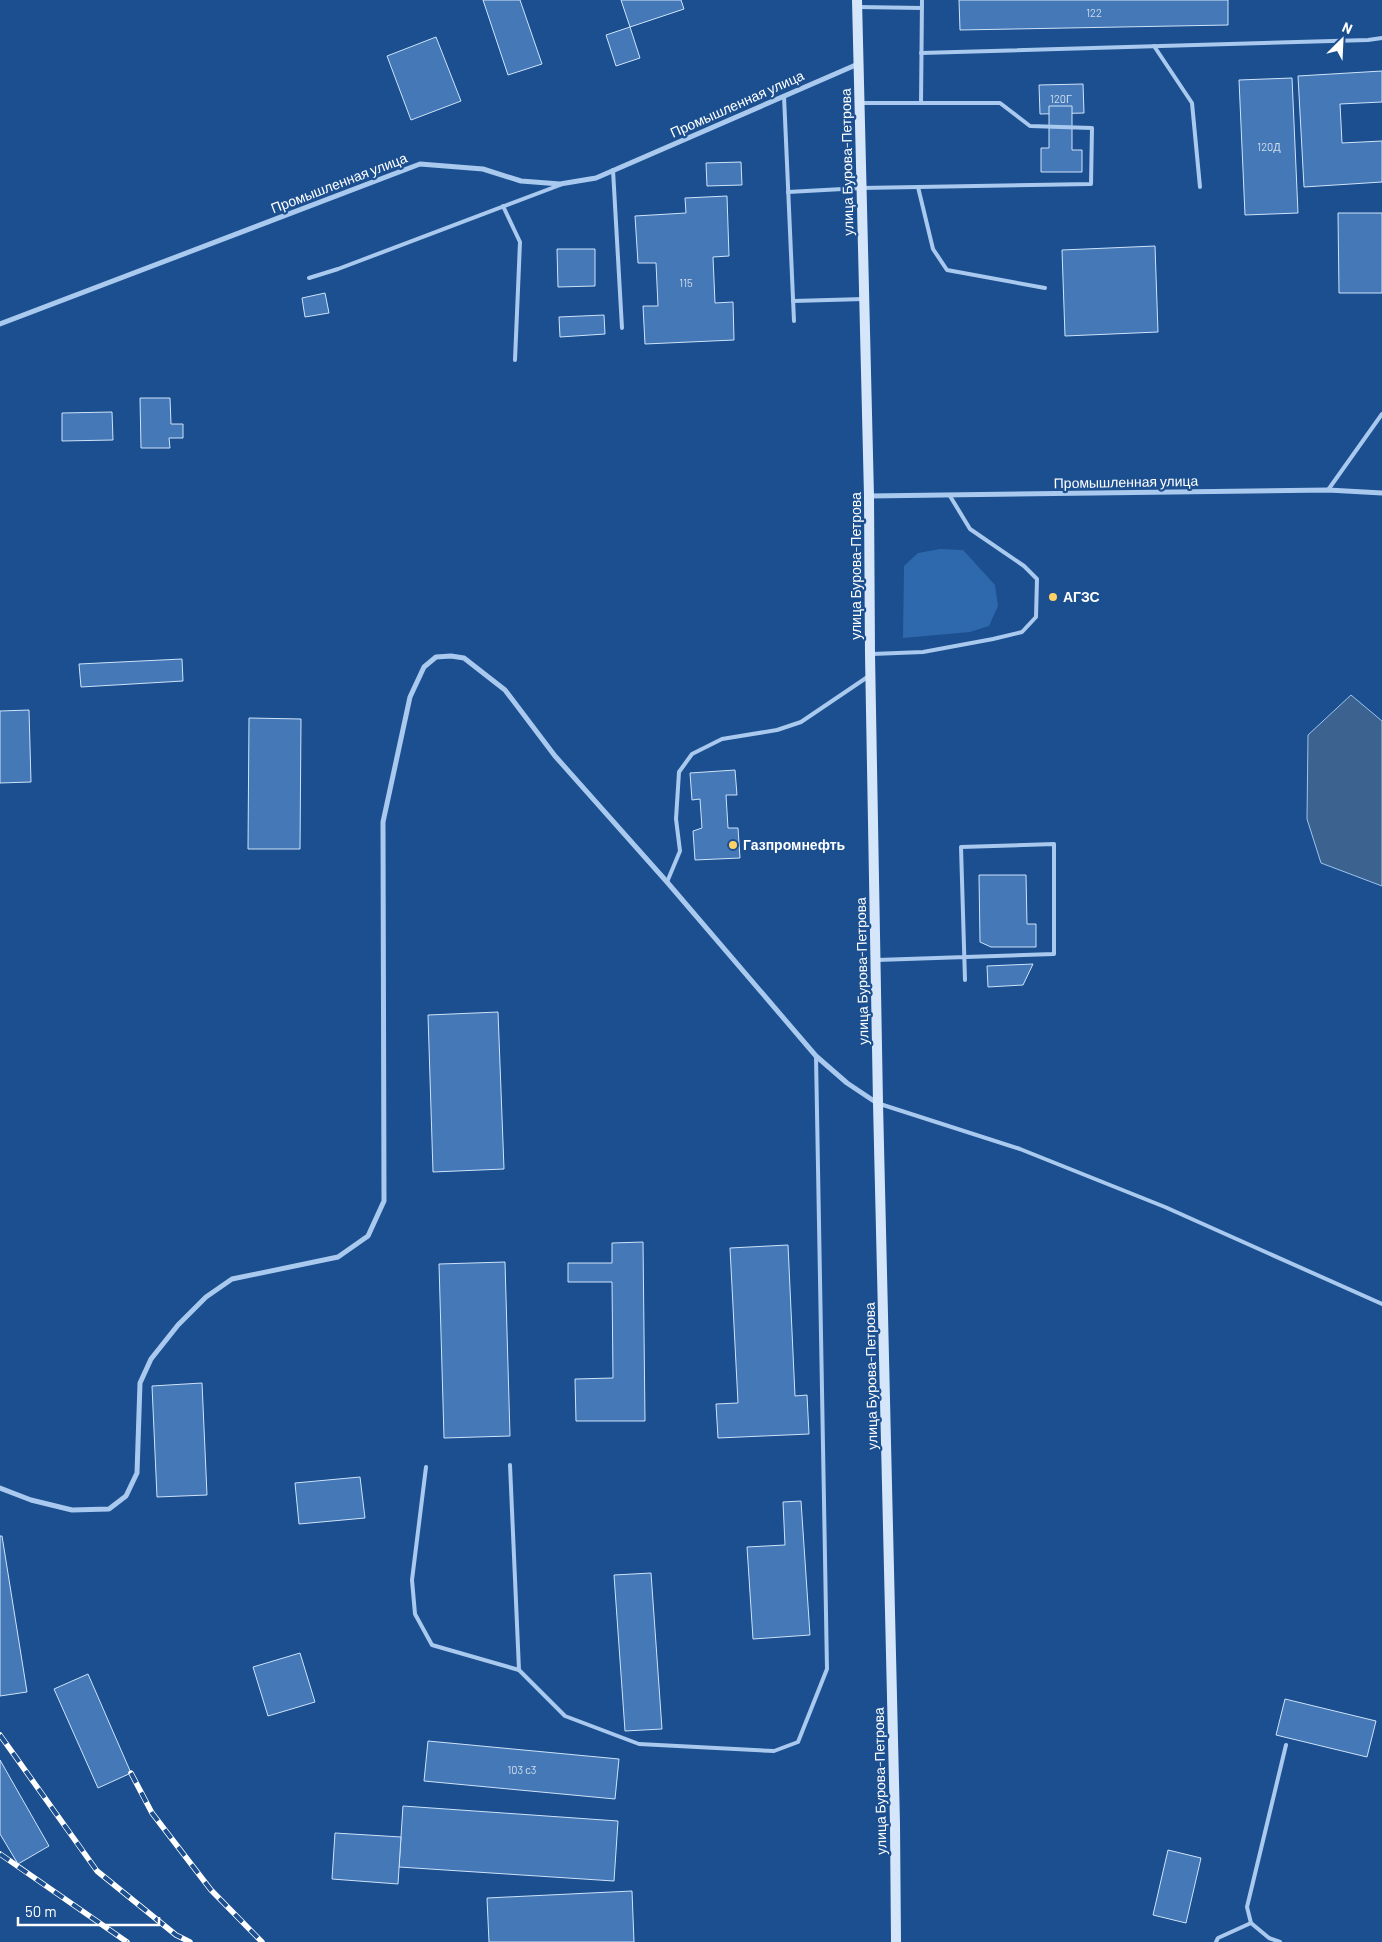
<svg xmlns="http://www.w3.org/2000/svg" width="1382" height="1942" font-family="Barlow,sans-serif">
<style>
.green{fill:#2e69ad}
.water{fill:#3c6290;stroke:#9cc4f0}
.building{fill:#4478b7;stroke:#cfe3fa}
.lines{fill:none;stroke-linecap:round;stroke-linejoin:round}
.lane{stroke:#a9c9ee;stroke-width:4}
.street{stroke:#a9c9ee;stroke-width:5}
.secondary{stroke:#d6e6fa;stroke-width:10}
.rail-casing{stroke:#fff;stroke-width:5.5}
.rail{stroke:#1b4f8f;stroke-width:4;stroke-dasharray:11;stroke-linecap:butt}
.poi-dot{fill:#ffd166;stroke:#1b4f8f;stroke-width:2}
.labels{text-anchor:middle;stroke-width:4.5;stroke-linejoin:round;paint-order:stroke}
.number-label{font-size:11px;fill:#d0dded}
.street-label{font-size:14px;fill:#fff;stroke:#1b4f8f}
.poi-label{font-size:14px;font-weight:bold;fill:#fff;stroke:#1b4f8f;text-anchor:start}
</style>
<rect width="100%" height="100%" fill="#1b4f8f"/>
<!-- green -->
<path class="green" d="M940,549L963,550L995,585L998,606L989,626L970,632L903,638L904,566L918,553Z"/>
<!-- water -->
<path class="water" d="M1351,695L1382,721V886L1321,863L1307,819L1308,735Z"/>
<!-- building -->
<g class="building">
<path d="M483,0H520L542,64L508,75Z"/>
<path d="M621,0H681L684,9L630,27Z"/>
<path d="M959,0H1228V25L960,30Z"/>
<path d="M630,27L640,58L616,66L606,35Z"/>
<path d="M436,37L461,101L411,120L387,56Z"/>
<path d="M1382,71V102L1340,104L1342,143L1382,141V182L1304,187L1298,76Z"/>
<path d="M1292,78L1298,213L1245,215L1239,80Z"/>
<path d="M1083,84L1084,113L1040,114L1039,85Z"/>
<path d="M1049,106H1072V150H1082V172H1041V148H1049Z"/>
<path d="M741,162L742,185L707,186L706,163Z"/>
<path d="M727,196L729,256L713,257L715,303L733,302L734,340L645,344L643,306H658L656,263H638L635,216L686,213L685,198Z"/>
<path d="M1338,213H1382V293H1339Z"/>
<path d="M1155,246L1158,332L1065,336L1062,250Z"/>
<path d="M557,249H595V286L558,287Z"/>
<path d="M325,293L329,313L305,317L302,298Z"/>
<path d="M604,315L605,334L560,337L559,317Z"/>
<path d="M140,398H170L171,424H183V438H169L170,448H141Z"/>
<path d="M112,412L113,440L62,441V413Z"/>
<path d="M182,659L183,681L81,687L79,664Z"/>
<path d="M29,710L31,782L0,783V711Z"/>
<path d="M249,718L301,719L300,849H248Z"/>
<path d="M735,770L737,795H726L728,828H738L740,858L695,860L693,831L702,828L700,799L692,800L690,773Z"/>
<path d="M979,875H1026L1027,924H1036V947H991L980,942Z"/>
<path d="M1033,964L1023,985L988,987L987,966Z"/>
<path d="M498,1012L504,1169L433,1172L428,1015Z"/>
<path d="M643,1242L645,1421H576L575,1379L613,1378L612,1282H568V1263H612V1243Z"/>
<path d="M788,1245L795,1396L807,1395L809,1434L718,1438L716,1404L738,1403L730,1248Z"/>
<path d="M505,1262L510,1436L444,1438L439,1264Z"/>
<path d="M202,1383L207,1495L157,1497L152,1386Z"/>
<path d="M360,1477L365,1518L299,1524L295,1483Z"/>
<path d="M801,1501L810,1635L753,1639L747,1547L785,1545L783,1502Z"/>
<path d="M0,1536H2L27,1692L0,1696Z"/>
<path d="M651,1573L662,1729L625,1731L614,1575Z"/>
<path d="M300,1653L315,1702L268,1716L253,1667Z"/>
<path d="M88,1674L131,1773L98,1788L54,1689Z"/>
<path d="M1285,1699L1376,1721L1367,1757L1276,1735Z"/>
<path d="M428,1741L619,1759L615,1799L424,1781Z"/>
<path d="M0,1760L49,1846L18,1864L0,1834Z"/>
<path d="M403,1806L618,1821L614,1881L399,1867Z"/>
<path d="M335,1833L401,1837L398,1884L332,1879Z"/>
<path d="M1168,1850L1201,1858L1186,1923L1153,1915Z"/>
<path d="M632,1891L634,1942H489L487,1898Z"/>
</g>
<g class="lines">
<!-- lane -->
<g class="lane">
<path d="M859,7L922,8"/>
<path d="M1154,46L1192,103L1200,187"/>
<path d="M921,53L1368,40L1382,38"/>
<path d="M784,96L794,321"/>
<path d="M921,103L922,0"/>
<path d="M613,170L622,328"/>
<path d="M918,187L933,249L947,270L1045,288"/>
<path d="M788,192L861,188L1091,184L1092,128L1030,126L1000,103H861"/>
<path d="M503,206L520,242L515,360"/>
<path d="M309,278L338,269L560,185"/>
<path d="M793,301L864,299"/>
<path d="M1328,490L1382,414"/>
<path d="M872,654L923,652L993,639L1022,632L1036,617L1037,579L1024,566L970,529L950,496"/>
<path d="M667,882L680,851L676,819L679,772L692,754L722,739L777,730L801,722L869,676"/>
<path d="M877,960L1054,954V844L961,847L965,980"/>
<path d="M880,1104L1020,1149L1165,1207L1382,1304"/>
<path d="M510,1465L519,1670"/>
<path d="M426,1467L412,1580L415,1614L432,1645L519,1670L565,1716L639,1744L774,1751L798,1742L827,1669L816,1056"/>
<path d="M1216,1942L1218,1938L1251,1923"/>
<path d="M1280,1942L1269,1938L1251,1923L1247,1907L1286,1745"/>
</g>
<!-- street -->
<g class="street">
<path d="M0,324L420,164L483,169L521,181L560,184L596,178L858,64"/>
<path d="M869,496L1328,490L1382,493"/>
<path d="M0,1488L31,1500L72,1510L109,1509L126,1496L137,1473L140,1383L151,1359L178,1325L206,1297L232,1279L338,1257L368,1236L384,1201L383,822L410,697L424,667L436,657L451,656L464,658L505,690L555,756L667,882L816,1056L847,1083L877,1103"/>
</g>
<!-- secondary -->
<path class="secondary" d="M857,0L869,496L870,654L878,1103L895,1824L896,1942"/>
<defs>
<g id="rail">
<path d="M0,1735L97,1871L176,1935L190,1942"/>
<path d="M131,1773L152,1813L211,1890L262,1942"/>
<path d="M0,1854L127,1942"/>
</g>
</defs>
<!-- rail casing -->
<use href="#rail" class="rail-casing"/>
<!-- rail -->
<use href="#rail" class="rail"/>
</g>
<!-- markers -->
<g class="poi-dot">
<circle cx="1053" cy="597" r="5"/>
<circle cx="733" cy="845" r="5"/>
</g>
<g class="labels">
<!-- number labels -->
<g class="number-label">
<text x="1094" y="17">122</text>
<text x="1061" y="103">120Г</text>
<text x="1269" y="151">120Д</text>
<text x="686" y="287">115</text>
<text x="522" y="1774">103 с3</text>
</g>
<!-- street labels -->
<g class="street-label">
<text transform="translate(737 104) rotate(-24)" y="5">Промышленная улица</text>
<text transform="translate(847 162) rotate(-91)" y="5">улица Бурова-Петрова</text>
<text transform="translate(339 183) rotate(-21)" y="5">Промышленная улица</text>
<text transform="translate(1126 482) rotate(-1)" y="5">Промышленная улица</text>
<text transform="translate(856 566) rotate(-90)" y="5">улица Бурова-Петрова</text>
<text transform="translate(862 971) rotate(-91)" y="5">улица Бурова-Петрова</text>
<text transform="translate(871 1376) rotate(-91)" y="5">улица Бурова-Петрова</text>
<text transform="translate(880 1781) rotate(-91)" y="5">улица Бурова-Петрова</text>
</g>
<!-- poi labels -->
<g class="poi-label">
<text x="1063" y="602">АГЗС</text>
<text x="743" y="850">Газпромнефть</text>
</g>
</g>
<!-- north arrow -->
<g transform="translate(1342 40) rotate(24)" stroke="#1b4f8f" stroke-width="4" paint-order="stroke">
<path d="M0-4L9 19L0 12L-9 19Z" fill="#ffffff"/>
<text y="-8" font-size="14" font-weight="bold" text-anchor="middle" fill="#ffffff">N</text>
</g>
<!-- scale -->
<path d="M18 1917v8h141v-8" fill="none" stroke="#ffffff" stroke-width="2.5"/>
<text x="25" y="1917" font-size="15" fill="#ffffff" stroke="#1b4f8f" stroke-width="4" paint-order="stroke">50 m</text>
</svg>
